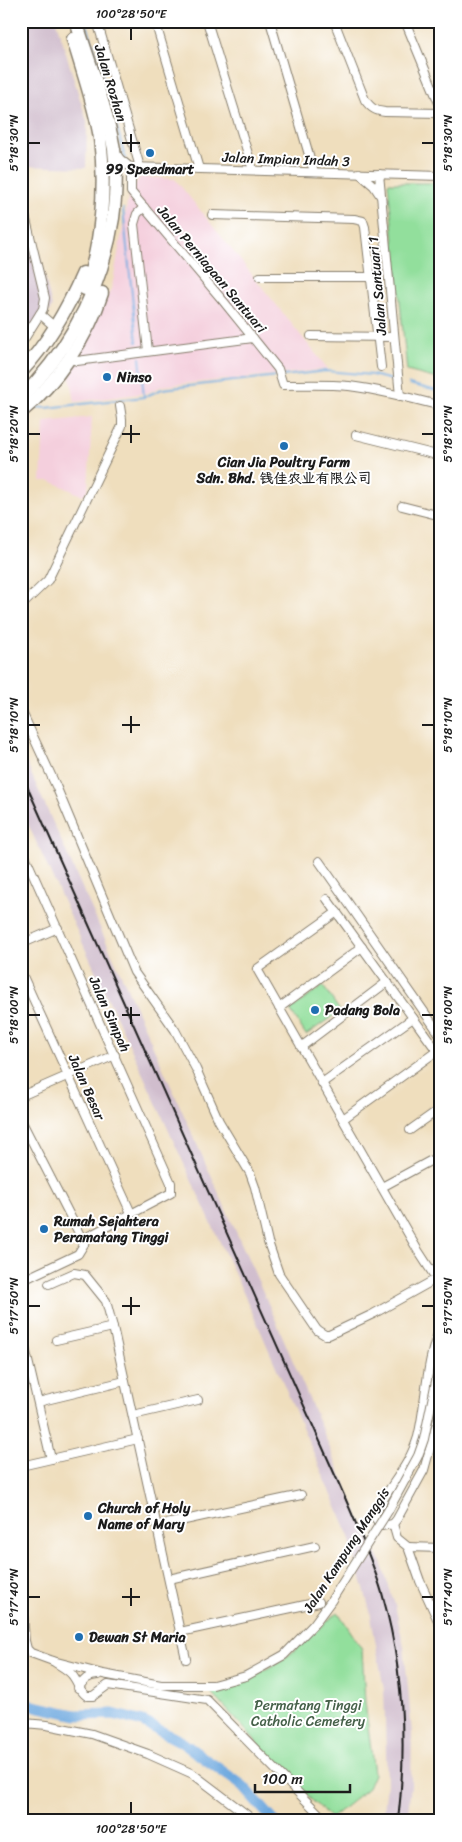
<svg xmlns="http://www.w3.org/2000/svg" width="462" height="1842" font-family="Sriracha,'LXGW WenKai TC',sans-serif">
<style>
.built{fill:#f4cfdd}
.industrial{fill:#d0bdcd}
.green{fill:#92df9c;stroke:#577e5c}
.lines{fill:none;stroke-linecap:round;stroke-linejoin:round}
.stream{stroke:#6ea9df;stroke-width:2}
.river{stroke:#6ea9df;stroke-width:11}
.street-casing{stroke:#867d6c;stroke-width:10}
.primary-casing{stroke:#867d6c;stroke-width:15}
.street{stroke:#fff;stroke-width:8}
.primary{stroke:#fff;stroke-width:12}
.rail{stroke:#1c1c1c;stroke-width:2}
.street-bridge-casing{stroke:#867d6c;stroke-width:10;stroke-linecap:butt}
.street-bridge{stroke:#fff;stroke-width:8}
.ticks{fill:none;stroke:#1c1c1c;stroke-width:2}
.poi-dot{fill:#1f6fb2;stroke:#fff;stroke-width:2}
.labels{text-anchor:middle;stroke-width:4;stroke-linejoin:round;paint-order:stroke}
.street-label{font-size:14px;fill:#1c1c1c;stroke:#fff}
.poi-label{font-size:14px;font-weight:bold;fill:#1c1c1c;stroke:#fff;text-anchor:start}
.park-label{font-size:14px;fill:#456049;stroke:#fff}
.neatline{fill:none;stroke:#1c1c1c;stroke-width:2}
.ticks-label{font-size:12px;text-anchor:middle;fill:#1c1c1c}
</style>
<rect width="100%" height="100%" fill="#fff"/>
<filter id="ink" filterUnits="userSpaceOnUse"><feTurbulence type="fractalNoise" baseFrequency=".02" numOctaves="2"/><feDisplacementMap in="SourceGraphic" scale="10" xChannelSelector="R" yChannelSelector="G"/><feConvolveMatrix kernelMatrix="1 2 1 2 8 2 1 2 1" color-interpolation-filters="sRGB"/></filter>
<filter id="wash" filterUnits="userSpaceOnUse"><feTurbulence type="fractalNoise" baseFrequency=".0096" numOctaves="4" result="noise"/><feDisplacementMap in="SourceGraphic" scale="20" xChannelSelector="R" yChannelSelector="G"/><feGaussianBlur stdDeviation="1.12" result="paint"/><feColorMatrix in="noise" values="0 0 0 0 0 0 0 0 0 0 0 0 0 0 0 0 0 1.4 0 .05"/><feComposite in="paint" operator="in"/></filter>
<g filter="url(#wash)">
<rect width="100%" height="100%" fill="#efdebd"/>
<!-- built -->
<g class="built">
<path d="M140,177L175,179L328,369L162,386L147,393L75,402L69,370L112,287L129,193Z"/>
<path d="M92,417L88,489L83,496L51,481H41L44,422Z"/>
</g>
<!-- industrial -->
<g class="industrial">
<path d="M21,21H56L87,122L86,168L21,166Z"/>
<path d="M21,178L52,307L21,356Z"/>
<path d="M21,751L276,1321L365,1531L381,1562L395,1605L404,1647L408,1688L412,1734L411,1785L407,1821H383L387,1783L384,1690L370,1611L350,1537L258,1325L21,809Z"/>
</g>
<!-- green -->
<g class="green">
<path d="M388,183H441V380L407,371Z"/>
<path d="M323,986L340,1011L306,1035L290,1010Z"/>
<path d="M338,1612L362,1649L365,1702L374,1774L368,1788L331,1818L299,1788L209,1690L232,1686L274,1665L289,1655Z"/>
</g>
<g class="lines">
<!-- stream -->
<g class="stream">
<path d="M86,21L111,104L125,158"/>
<path d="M123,209L137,342"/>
<path d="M140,358L144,397"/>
<path d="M283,376L326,371L372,375L392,380"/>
<path d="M409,384L441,392"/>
<path d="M36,407L46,408L144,397L162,389L278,376"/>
</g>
<!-- river -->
<path class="river" d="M21,1703L76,1715L113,1714L143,1722L180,1741L243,1786L274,1821"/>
</g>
</g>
<g filter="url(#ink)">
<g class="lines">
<defs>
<g id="street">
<path d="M97,21L140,167"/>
<path d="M155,21L199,169"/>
<path d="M207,21L253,170"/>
<path d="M270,21L314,172"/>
<path d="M334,21L365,100C371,108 375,111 385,112L441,113"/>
<path d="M405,21L441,108"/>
<path d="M115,152L120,159L130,167L441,176"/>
<path d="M134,167L131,176V192L224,302L278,369L283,385C305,385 327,384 349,386C380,390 411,398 441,406"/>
<path d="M359,173L374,186L380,195"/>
<path d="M379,174L400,396"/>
<path d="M21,199L45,298L43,309L21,344"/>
<path d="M144,207L137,214L134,224L148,351"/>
<path d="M212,215L354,219L363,221L365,227L381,367"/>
<path d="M260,277H371"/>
<path d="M40,314L56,328"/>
<path d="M311,336L394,337"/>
<path d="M68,358L77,361L253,338"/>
<path d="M356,435L441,456"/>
<path d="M402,506L441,516"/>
<path d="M21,606L48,580L122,426V419L120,406"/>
<path d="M21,710L56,786L134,972L175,1030L196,1069L219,1121L250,1173L255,1187L268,1242L279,1274L317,1330L325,1335H329L373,1314L436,1279"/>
<path d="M21,847L171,1183V1193L89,1236L78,1254L21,1281"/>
<path d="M319,861L441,1036"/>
<path d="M327,899L437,1051L343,1119"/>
<path d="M337,912L257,969L417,1249L441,1286"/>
<path d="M21,944L58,928"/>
<path d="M21,972L131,1213"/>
<path d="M279,1008L362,947"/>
<path d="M301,1047L387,982"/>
<path d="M322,1083L413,1018"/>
<path d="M21,1096L115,1055"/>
<path d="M21,1120L84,1243"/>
<path d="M410,1130L441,1108"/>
<path d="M382,1187L441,1155"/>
<path d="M49,1284L74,1273L85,1275L106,1301L113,1327L186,1659"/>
<path d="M441,1327C425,1361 427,1401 418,1437C409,1467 388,1487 375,1514L376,1519L381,1526L393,1524L397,1519L424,1470L441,1408"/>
<path d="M21,1331L51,1459"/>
<path d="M56,1340L113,1327"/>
<path d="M38,1402L125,1381"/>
<path d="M133,1415L198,1400"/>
<path d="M21,1466L138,1439"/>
<path d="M393,1524L397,1538L408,1547L420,1581L441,1627"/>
<path d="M157,1526L301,1495"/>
<path d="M408,1547L441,1548"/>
<path d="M169,1579L315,1546"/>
<path d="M21,1587L25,1641L27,1649L31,1653L53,1661L103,1674L161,1685H213L246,1676"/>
<path d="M180,1632L319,1602"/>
<path d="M53,1661C60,1666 68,1669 73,1676C79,1684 79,1691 87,1696H93L108,1685L207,1700L324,1819"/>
<path d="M78,1688C84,1680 88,1675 98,1675"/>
<path d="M21,1725L24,1723L47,1725L92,1734L148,1754L193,1774L255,1821"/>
</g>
<g id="primary">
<path d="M73,39C82,70 95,106 100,138C106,186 102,244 85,289"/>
<path d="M21,372C48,343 67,310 83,273"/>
<path d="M21,398C71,348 102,287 113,218C116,195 117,172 114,149C106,106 89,63 76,21"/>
<path d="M21,412C56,384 89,335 102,293"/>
</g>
</defs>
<!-- street casing -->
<use href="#street" class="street-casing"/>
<!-- primary casing -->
<use href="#primary" class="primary-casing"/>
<!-- street -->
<use href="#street" class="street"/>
<!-- primary -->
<use href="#primary" class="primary"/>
<!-- rail -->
<path class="rail" d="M21,773L343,1493C357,1526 372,1559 382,1593C403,1667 407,1745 398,1821"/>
<defs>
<path id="street-bridge" d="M246,1676L284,1655L314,1624L331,1601L388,1511L418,1456L424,1439L441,1357"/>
</defs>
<!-- street-bridge casing -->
<use href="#street-bridge" class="street-bridge-casing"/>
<!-- street-bridge -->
<use href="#street-bridge" class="street-bridge"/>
</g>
</g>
<!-- ticks -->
<path class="ticks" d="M131,28V40M131,134V152M28,143H40M122,143H140M422,143H434M131,425V443M28,434H40M122,434H140M422,434H434M131,716V733M28,725H40M122,725H140M422,725H434M131,1007V1024M28,1015H40M122,1015H140M422,1015H434M131,1297V1315M28,1306H40M122,1306H140M422,1306H434M131,1588V1606M28,1597H40M122,1597H140M422,1597H434M131,1802V1814"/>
<!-- markers -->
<g class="poi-dot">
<circle cx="150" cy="153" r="5"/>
<circle cx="107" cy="377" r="5"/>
<circle cx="284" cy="446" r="5"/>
<circle cx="315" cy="1010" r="5"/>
<circle cx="44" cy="1229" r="5"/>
<circle cx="88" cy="1516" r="5"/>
<circle cx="79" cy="1637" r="5"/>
</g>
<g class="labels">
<!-- street labels -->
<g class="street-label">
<text transform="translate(111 83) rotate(73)" y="5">Jalan Rozhan</text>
<text transform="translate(286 159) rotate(2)" y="5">Jalan Impian Indah 3</text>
<text transform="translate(212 269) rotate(50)" y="5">Jalan Perniagaan Santuari</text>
<text transform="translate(377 286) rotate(-95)" y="5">Jalan Santuari 1</text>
<text transform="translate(110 1014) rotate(66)" y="5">Jalan Simpah</text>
<text transform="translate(87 1087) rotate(66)" y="5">Jalan Besar</text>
<text transform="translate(346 1550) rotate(-57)" y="5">Jalan Kampung Manggis</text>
</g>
<!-- poi labels -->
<g class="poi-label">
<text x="150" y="174" text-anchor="middle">99 Speedmart</text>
<text x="117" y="382">Ninso</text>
<text x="284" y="467" text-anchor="middle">Cian Jia Poultry Farm<tspan x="284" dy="16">Sdn. Bhd. 钱佳农业有限公司</tspan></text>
<text x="325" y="1015">Padang Bola</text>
<text x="54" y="1226">Rumah Sejahtera<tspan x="54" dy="16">Peramatang Tinggi</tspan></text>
<text x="98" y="1513">Church of Holy<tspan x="98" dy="16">Name of Mary</tspan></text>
<text x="89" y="1642">Dewan St Maria</text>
</g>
<!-- park labels -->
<g class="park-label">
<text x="308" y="1710">Permatang Tinggi<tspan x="308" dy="16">Catholic Cemetery</tspan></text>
</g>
</g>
<!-- margin -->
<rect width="462" height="1842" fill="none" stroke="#fff" stroke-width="55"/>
<!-- scale -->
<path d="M255 1784v8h95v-8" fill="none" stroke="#1c1c1c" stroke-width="2.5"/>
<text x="262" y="1784" font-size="15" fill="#1c1c1c" stroke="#ffffff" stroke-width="4" paint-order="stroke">100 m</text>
<rect x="28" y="28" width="406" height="1786" class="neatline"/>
<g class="ticks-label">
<text x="131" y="18">100°28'50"E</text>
<text transform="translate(14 143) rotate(-90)" y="4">5°18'30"N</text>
<text transform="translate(448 143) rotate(-90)" y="4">5°18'30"N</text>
<text transform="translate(14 434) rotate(-90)" y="4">5°18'20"N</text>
<text transform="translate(448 434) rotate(-90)" y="4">5°18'20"N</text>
<text transform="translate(14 725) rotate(-90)" y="4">5°18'10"N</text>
<text transform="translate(448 725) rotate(-90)" y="4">5°18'10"N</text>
<text transform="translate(14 1015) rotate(-90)" y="4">5°18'00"N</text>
<text transform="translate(448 1015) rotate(-90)" y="4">5°18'00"N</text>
<text transform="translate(14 1306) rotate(-90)" y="4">5°17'50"N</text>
<text transform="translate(448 1306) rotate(-90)" y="4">5°17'50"N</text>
<text transform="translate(14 1597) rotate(-90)" y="4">5°17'40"N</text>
<text transform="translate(448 1597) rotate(-90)" y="4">5°17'40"N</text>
<text x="131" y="1833">100°28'50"E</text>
</g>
</svg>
